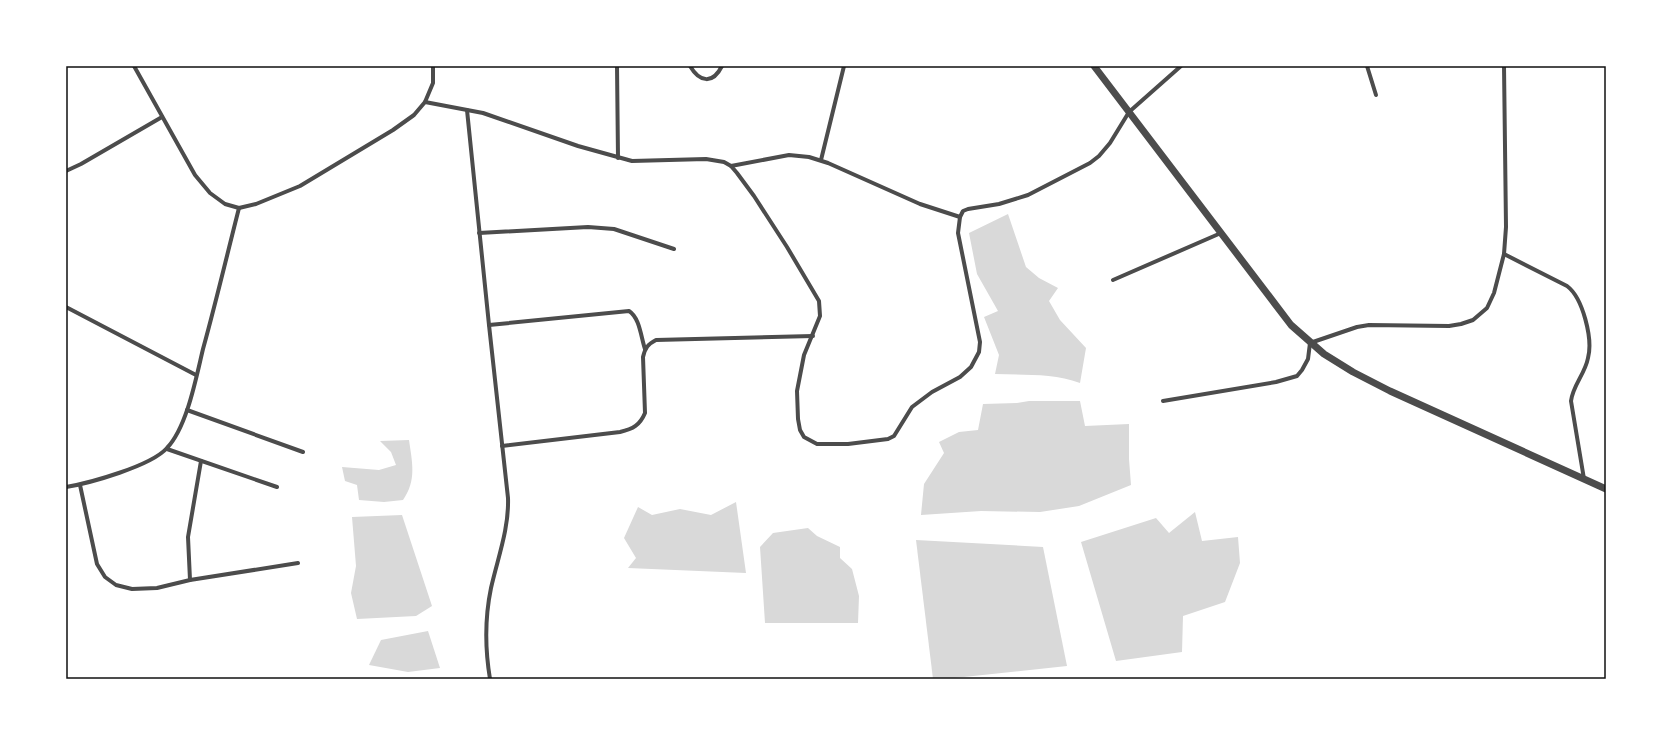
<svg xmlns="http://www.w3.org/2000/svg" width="1672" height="745" font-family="Lato,sans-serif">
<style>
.water{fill:#d9d9d9}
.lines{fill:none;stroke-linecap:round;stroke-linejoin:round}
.minor{stroke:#4c4c4c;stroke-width:4}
.tertiary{stroke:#4c4c4c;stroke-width:7}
.neatline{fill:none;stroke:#111;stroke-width:1.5}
</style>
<rect width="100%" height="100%" fill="#fff"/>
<!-- water -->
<g class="water">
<path d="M1008,214L1026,267L1039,278L1058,288L1049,301L1060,320L1086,348L1080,383C1053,373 1024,375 995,374L999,355L984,317L998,311L977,274L969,233Z"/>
<path d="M1029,401H1080L1085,426L1129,424V459L1131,485L1079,506L1040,512L981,511L921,515L924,484L944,453L939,442L959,432L978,430L983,404L1017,403Z"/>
<path d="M409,440C412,462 417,480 403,500L384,502L359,500L357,485L345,481L342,467L379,470L396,465L391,452L380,441Z"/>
<path d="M736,502L746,573L628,568L636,558L624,538L638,507L652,515L680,509L711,515Z"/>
<path d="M1195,512L1202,541L1238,537L1240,563L1225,602L1183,616L1182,652L1116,661L1081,542L1156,518L1169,533Z"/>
<path d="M402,515L432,606L416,616L357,619L351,593L356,566L352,517Z"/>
<path d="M808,528L817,536L840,547V558L852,569L859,596L858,623H765L760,547L773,533Z"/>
<path d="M916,540L1043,547L1067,666L945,679H933Z"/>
<path d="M428,631L440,668L408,672L369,665L381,640Z"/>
</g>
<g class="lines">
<!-- minor -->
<g class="minor">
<path d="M134,66L195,175L210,193L225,204L239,208L256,204L300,186L393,130L414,115L425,102L433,83V66"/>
<path d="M617,66L618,158"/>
<path d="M690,66C700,83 713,84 722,66"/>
<path d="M1367,66L1376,95"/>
<path d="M425,102L483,113L578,146L632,161L706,159L724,162L731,166L737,173L754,196L787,247L819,301L820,316L804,355L797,391L798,419L800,430L804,437L817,444H848L888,439L894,436L912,407L932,392L960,377L971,367L979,352L980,342L958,233L960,217L963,211L968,209L999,204L1028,195L1090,163L1099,156L1110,143L1129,112L1181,66"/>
<path d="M467,110L489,325L508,498C509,529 498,557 491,588C485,617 485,649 490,679"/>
<path d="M821,160L844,66"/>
<path d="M731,166L789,155L809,157L828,163L920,204L960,217"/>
<path d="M66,171L81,164L162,117"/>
<path d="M479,233L588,227L614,229L674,249"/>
<path d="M1504,254L1567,286C1583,298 1593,339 1588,358C1585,374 1573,385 1571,401L1584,479"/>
<path d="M1113,280L1221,233"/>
<path d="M66,307L196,375"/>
<path d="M489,325L629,311C640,318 641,338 645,349"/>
<path d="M1163,401L1276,382L1297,376L1302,370L1308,359L1310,343L1357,327L1369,325L1449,326L1461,324L1473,320L1487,308L1494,293L1504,254L1506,227L1504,66"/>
<path d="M187,410L303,452"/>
<path d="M502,446L620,432C633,429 640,425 645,413L643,357C645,348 648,344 656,340L813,336"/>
<path d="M167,449L277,487"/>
<path d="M80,485L97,564L105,577L116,585L132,589L157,588L190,580L298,563"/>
<path d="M66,487C90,483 151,466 167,448C187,427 196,378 203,349C216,302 227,255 239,208"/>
<path d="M190,580L188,537L201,461"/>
</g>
<!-- tertiary -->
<path class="tertiary" d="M1094,66L1291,325L1324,354L1353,372L1390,391L1606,489"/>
</g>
<!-- border -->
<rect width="1672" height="745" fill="none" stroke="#ffffff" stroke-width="134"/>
<rect x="67" y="67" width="1538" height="611" class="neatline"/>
</svg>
